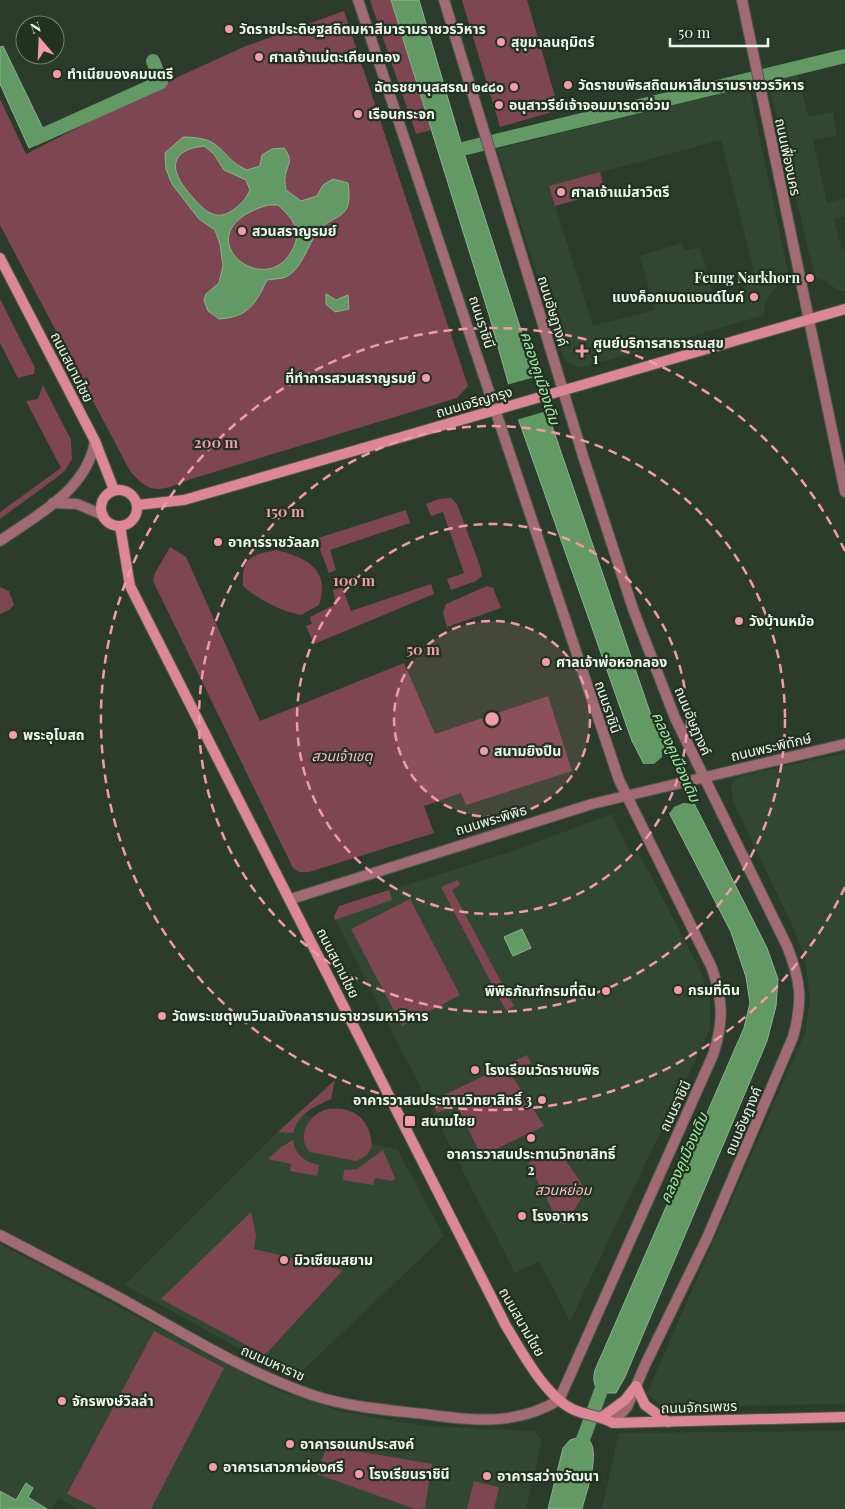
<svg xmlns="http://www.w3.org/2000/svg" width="845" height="1509" font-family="'Playfair Display','Noto Sans Thai',serif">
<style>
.built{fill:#324732;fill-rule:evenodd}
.green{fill:#7e4652}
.water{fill:#629964;stroke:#8bb58d;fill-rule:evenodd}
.pier{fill:#2c3c2c}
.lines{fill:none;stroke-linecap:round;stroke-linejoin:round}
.canal{stroke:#629964;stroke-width:14}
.tertiary-casing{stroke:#4b5a4b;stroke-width:12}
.secondary-casing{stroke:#4b5a4b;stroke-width:12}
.tertiary{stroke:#a16a74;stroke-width:10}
.secondary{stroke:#dc8697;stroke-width:10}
.ring{fill:none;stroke:#f39aab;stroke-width:2.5;stroke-dasharray:9 6}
.poi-dot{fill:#f39aab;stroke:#223122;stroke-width:2}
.labels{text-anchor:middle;stroke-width:4.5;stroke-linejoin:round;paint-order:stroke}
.poi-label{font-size:14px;font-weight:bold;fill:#ecf6ec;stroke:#223122;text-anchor:start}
.street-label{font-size:14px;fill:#ecf6ec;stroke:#223122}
.park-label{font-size:14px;font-style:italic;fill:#fdbcc7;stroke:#223122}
.water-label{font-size:15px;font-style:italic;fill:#a0eda2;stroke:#223122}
.centre{fill:#f39aab;stroke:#223122;stroke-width:2.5}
.ring-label{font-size:15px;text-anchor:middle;font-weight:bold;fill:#f39aab;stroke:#223122;stroke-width:4.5;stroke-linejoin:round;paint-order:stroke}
</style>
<rect width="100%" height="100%" fill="#2c3c2c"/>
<!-- built -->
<g class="built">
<path d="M798,73L808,117L833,112L837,135L813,140L827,203L845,198V216L834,219L842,250H845V291L838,290L825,281L815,278L768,81Z"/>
<path d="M749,87L789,277L773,291L765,303L764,315L581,368L571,364L564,359L497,149ZM721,140L754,272L741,292L714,299L700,247L685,251L682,243L640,256L655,310L593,326L549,186Z"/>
<path d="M845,753V1404L662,1407L647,1393L805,1033L810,1001L805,959L792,925L733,801L731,785L738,777Z"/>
<path d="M612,814L632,857L639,853L701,972L710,1000V1029L570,1321L539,1261L515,1273L334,917L339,906L507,853Z"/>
<path d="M299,1111L315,1119L322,1135L397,1149L444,1236L298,1375L258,1359L125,1285Z"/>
<path d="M0,1244L276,1390L342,1412L424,1426L533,1431L542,1440L526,1509H79L58,1498L52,1509H47L28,1497L26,1483L16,1500L0,1491Z"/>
<path d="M845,1431V1509H602L619,1433Z"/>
</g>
<!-- green -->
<g class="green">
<path d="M370,0H391L431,130L416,134Z"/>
<path d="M462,0H527L559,110L500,127Z"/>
<path d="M344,11L468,386L457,398L191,479C163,490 151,497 130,471L0,225V99L26,154L182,75L246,46Z"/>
<path d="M600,172L605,192L555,206L549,186Z"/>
<path d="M0,299L35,368L34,374L18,378L0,343Z"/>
<path d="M43,385L71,440L72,459L64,472L0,519V512L61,468L26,401L38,399Z"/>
<path d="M451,498L457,504L480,566L482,576L476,581L451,590L447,579L464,573L443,512L431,516L426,504L439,499Z"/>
<path d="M406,510L410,523L330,550L336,570L329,573L318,544V538Z"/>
<path d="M170,547L186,557L260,721L404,663L435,734L548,696L572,771L466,805L461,793L424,806L434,833L309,872H299L293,868L153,581L155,573Z"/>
<path d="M276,550C305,557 331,569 319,605L301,615C280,611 259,600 243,586C241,558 251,555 276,550Z"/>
<path d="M431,584L434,594L314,644L306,626L312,624L310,617L336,604L333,590L342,587L351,611Z"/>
<path d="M487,586L493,588L501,608L447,627L443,613L446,604Z"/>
<path d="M0,587L9,591L14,605L9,610L0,614Z"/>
<path d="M458,880L460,885L452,890L514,1006L506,1011L441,887Z"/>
<path d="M389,890L392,900L335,920L334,917L339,906Z"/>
<path d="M410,899L460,995L402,1026L351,929Z"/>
<path d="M527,1055L531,1063L512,1076L544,1126L481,1156L457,1105L437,1113L432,1101Z"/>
<path d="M335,1080L331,1099C313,1107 299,1113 293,1133L278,1132Z"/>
<path d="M342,1109C362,1112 371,1127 372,1146L367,1155L356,1161L310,1152C297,1138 306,1119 322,1111C328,1108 336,1109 342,1109Z"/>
<path d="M293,1140C295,1155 305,1162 319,1165L317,1176L290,1171L291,1164L268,1159L281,1147Z"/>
<path d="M557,1148L586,1190L566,1224L559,1223L528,1163Z"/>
<path d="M383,1150L395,1178L392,1181L375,1178L373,1185L343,1180L344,1170L357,1169Z"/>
<path d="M251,1212L256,1235L254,1249L343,1270L265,1355L161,1299Z"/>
<path d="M154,1331L224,1368L151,1509H98L67,1494Z"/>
<path d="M327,1446L432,1464L425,1508L415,1509L317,1474Z"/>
<path d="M474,1481L499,1487L494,1509H467Z"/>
</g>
<!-- water -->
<g class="water">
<path d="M391,0H419L464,153L548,414L654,724L767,948L778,979L776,1006L767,1041L625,1377L616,1393H600C593,1386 593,1378 595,1370L744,1028L750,1003L746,977L731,932L632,741L519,421L489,315Z"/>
<path d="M3,46L48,139L29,148L0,84V47Z"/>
<path d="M183,137C226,137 218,157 247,170L260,166L262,155L272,149L284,148C295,162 286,165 285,178C284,182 286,187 286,190L301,201L317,196L323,185L333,179L348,183C354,223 334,211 317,233C307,246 302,269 286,277C281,279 273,279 267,280C255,305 248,317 219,319L208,311L204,300L206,294L219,283L223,266L220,244L215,230L199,219L172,184L166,169L165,153ZM204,146L214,154L224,170L246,180L250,190C246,199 241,204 233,210C214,224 201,207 189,193C169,170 169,150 204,146ZM268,205H278C289,215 301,227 295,244C270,309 176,232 268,205Z"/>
<path d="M326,294L336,300L348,295L349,309L335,312L326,304Z"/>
<path d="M522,929L531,948L513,956L504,937Z"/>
<path d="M583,1436C605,1443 586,1492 582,1509H548L563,1448L570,1440Z"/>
<path d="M26,1483L33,1488L28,1497L47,1509H0V1491L16,1500Z"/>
</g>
<!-- pier -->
<g class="pier">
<path d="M539,376L550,410L516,420L506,385Z"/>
<path d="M669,747L698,804L683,803L674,807L668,815L641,764H654L662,757V749Z"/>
</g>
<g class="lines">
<!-- canal -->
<g class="canal">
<path d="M31,133L34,139L161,82L153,61"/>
<path d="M450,152L845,56"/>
<path d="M578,1453L606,1377"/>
</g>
<defs>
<g id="tertiary">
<path d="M444,0L583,456L633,609L675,718L787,946C801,981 803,1001 793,1037L707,1238L645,1365L627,1407L613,1423"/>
<path d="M742,0L845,492"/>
<path d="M53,503L77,504L103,515"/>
<path d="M0,541C37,515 87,490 95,441"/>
<path d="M291,899L592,804L845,744"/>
<path d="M0,1235C36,1254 71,1272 107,1291C174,1327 239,1370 312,1395C348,1407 387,1410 424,1414C473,1421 516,1426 559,1400L713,1055C724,1021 723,1001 712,968L619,780L358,0"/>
</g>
<g id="secondary">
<path d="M0,258L95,441L114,490"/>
<circle cx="119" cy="508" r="18"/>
<path d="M137,505L184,500L845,309"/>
<path d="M120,526L130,586L506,1326C522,1352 547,1400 577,1411C590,1416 601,1416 613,1423L845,1417"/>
<path d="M636,1386L645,1405L668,1422"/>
<path d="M602,1417L625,1400L636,1386"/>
</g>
</defs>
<!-- tertiary casing -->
<use href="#tertiary" class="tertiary-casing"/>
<!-- secondary casing -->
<use href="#secondary" class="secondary-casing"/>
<!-- tertiary -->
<use href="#tertiary" class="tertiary"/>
<!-- secondary -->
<use href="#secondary" class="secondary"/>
</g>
<!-- distance rings -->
<circle cx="492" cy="719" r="98" fill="#f39aab" fill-opacity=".12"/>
<g class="ring">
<circle cx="492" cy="719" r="98"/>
<circle cx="492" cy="719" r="195"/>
<circle cx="492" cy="719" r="293"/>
<path d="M845 887A391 391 0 1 1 845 551"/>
</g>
<!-- markers -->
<g class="poi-dot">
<circle cx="229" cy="29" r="5"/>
<circle cx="501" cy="42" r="5"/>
<circle cx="259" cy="57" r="5"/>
<circle cx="57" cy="74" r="5"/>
<circle cx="568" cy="85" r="5"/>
<circle cx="514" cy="87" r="5"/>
<circle cx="499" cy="105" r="5"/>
<circle cx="358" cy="114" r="5"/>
<circle cx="561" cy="192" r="5"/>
<circle cx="242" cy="231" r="5"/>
<circle cx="810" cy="278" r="5"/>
<circle cx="754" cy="297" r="5"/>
<path d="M579.5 343.5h5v5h5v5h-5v5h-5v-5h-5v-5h5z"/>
<circle cx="426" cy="378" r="5"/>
<circle cx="218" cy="542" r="5"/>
<circle cx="739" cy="621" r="5"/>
<circle cx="546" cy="662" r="5"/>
<circle cx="13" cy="735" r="5"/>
<circle cx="484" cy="751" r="5"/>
<circle cx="678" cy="990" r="5"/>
<circle cx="606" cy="991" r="5"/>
<circle cx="162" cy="1016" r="5"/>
<circle cx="475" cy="1070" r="5"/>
<circle cx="542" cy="1100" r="5"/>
<rect x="404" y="1115" width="12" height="12" rx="2.5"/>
<circle cx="531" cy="1138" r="5"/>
<circle cx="522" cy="1216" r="5"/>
<circle cx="284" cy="1260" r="5"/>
<circle cx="62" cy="1401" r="5"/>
<circle cx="290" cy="1444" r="5"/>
<circle cx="213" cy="1467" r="5"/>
<circle cx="359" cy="1474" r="5"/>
<circle cx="487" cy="1476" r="5"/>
</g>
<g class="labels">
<!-- poi labels -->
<g class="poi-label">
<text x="239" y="34">วัดราชประดิษฐสถิตมหาสีมารามราชวรวิหาร</text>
<text x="511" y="47">สุขุมาลนฤมิตร์</text>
<text x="269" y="62">ศาลเจ้าแม่ตะเคียนทอง</text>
<text x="67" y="79">ทำเนียบองคมนตรี</text>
<text x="578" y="90">วัดราชบพิธสถิตมหาสีมารามราชวรวิหาร</text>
<text x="504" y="92" text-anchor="end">ฉัตรชยานุสสรณ ๒๔๘๐</text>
<text x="509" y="110">อนุสาวรีย์เจ้าจอมมารดาอ่วม</text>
<text x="368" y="119">เรือนกระจก</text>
<text x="571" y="197">ศาลเจ้าแม่สาวิตรี</text>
<text x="252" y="236">สวนสราญรมย์</text>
<text x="800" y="283" text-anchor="end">Feung Narkhorn</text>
<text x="744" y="302" text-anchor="end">แบงค็อกเบดแอนด์ไบค์</text>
<text x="593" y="348">ศูนย์บริการสาธารณสุข<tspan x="593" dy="16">1</tspan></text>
<text x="416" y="383" text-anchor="end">ที่ทำการสวนสราญรมย์</text>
<text x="228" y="547">อาคารราชวัลลภ</text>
<text x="749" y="626">วังบ้านหม้อ</text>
<text x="556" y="667">ศาลเจ้าพ่อหอกลอง</text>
<text x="23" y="740">พระอุโบสถ</text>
<text x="494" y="756">สนามยิงปืน</text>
<text x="688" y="995">กรมที่ดิน</text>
<text x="596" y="996" text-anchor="end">พิพิธภัณฑ์กรมที่ดิน</text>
<text x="172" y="1021">วัดพระเชตุพนวิมลมังคลารามราชวรมหาวิหาร</text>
<text x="485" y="1075">โรงเรียนวัดราชบพิธ</text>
<text x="532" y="1105" text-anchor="end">อาคารวาสนประทานวิทยาสิทธิ์ 3</text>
<text x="421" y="1126">สนามไชย</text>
<text x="531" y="1159" text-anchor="middle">อาคารวาสนประทานวิทยาสิทธิ์<tspan x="531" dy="16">2</tspan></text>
<text x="532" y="1221">โรงอาหาร</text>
<text x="294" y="1265">มิวเซียมสยาม</text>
<text x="72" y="1406">จักรพงษ์วิลล่า</text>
<text x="300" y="1449">อาคารอเนกประสงค์</text>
<text x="223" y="1472">อาคารเสาวภาผ่องศรี</text>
<text x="369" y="1479">โรงเรียนราชินี</text>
<text x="497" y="1481">อาคารสว่างวัฒนา</text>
</g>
<!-- street labels -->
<g class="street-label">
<text transform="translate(788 157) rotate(78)" y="5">ถนนเฟื่องนคร</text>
<text transform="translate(553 311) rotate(73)" y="5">ถนนอัษฎางค์</text>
<text transform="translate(482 322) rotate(72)" y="5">ถนนราชินี</text>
<text transform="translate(72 367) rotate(63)" y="5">ถนนสนามไชย</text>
<text transform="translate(474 402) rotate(-16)" y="5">ถนนเจริญกรุง</text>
<text transform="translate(608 707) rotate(71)" y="5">ถนนราชินี</text>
<text transform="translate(693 721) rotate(67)" y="5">ถนนอัษฎางค์</text>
<text transform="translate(771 747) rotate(-13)" y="5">ถนนพระพิทักษ์</text>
<text transform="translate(491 820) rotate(-17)" y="5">ถนนพระพิพิธ</text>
<text transform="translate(338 963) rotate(63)" y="5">ถนนสนามไชย</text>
<text transform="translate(675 1106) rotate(-65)" y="5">ถนนราชินี</text>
<text transform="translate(743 1121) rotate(-67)" y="5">ถนนอัษฎางค์</text>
<text transform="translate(522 1322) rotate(60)" y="5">ถนนสนามไชย</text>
<text transform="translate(273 1363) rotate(24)" y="5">ถนนมหาราช</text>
<text transform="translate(699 1407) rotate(-2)" y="5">ถนนจักรเพชร</text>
</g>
<!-- park labels -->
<g class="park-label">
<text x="342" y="761">สวนเจ้าเชตุ</text>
<text x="563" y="1195">สวนหย่อม</text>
</g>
<!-- water labels -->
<g class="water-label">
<text transform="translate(540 378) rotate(72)" y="5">คลองคูเมืองเดิม</text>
<text transform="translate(676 757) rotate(66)" y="5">คลองคูเมืองเดิม</text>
<text transform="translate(684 1158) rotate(-66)" y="5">คลองคูเมืองเดิม</text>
</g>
</g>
<circle cx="492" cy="719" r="8" class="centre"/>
<g class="ring-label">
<text x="216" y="448">200 m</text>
<text x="285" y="517">150 m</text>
<text x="354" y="586">100 m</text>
<text x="423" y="655">50 m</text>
</g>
<!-- north arrow -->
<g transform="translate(40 40) rotate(341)"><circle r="24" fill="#223122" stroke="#738073"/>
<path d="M0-4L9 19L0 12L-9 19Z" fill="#f39aab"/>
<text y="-8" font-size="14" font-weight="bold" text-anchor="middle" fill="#ecf6ec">N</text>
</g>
<!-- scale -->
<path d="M670 38v8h98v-8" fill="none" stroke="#ecf6ec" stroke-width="2.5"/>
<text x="678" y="38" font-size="15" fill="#ecf6ec" stroke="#223122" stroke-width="4" paint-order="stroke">50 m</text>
</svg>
